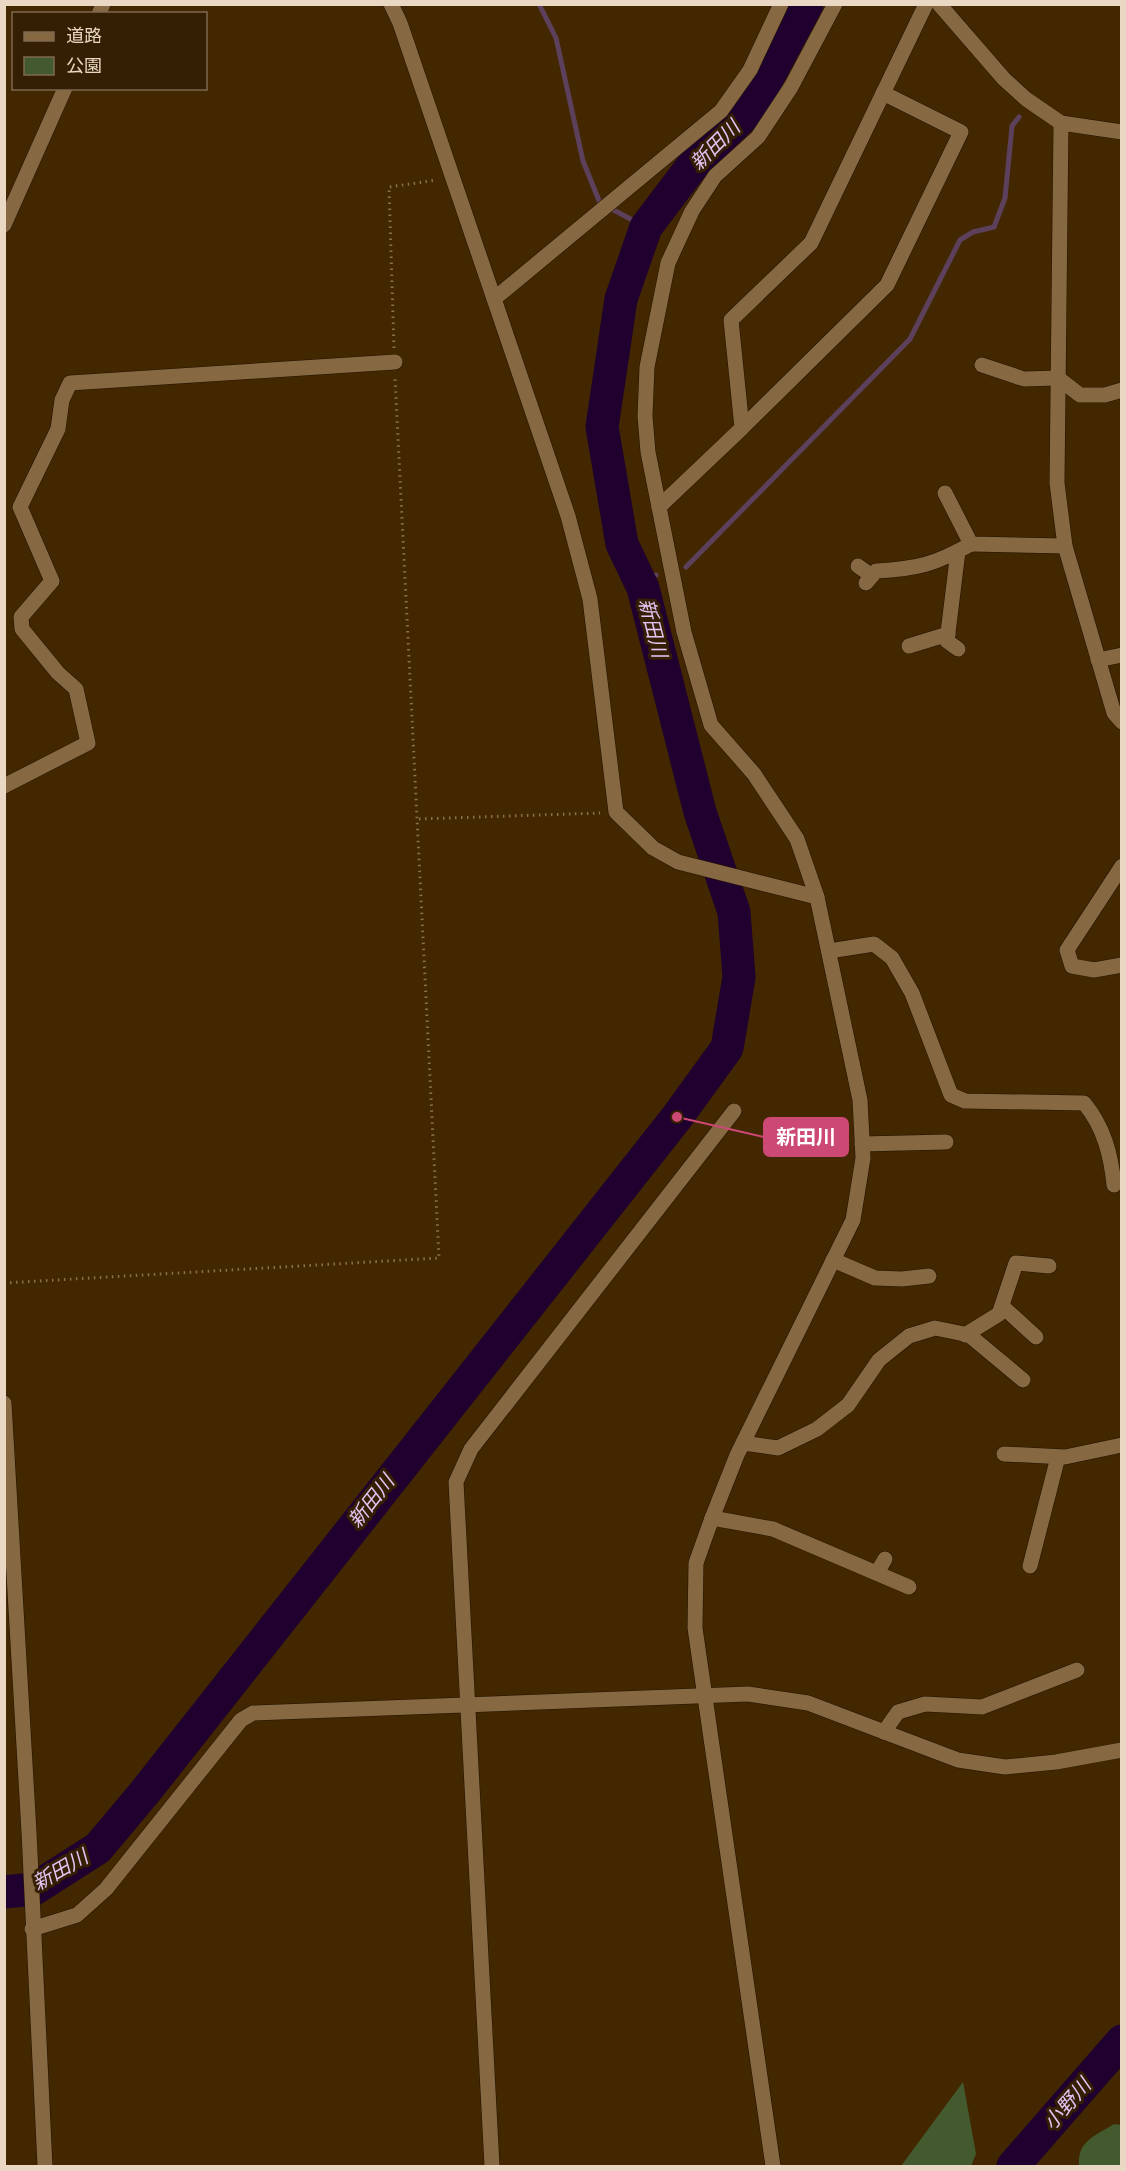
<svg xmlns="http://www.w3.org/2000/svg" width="1126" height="2171" font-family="Inter,'Noto Sans JP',sans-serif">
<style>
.green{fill:#435a2f}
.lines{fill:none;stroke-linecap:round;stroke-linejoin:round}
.stream{stroke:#5d415c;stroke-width:5}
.river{stroke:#20002f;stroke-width:33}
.street-casing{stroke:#211301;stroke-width:16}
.secondary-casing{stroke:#211301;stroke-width:16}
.path{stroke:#887151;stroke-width:3;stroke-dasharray:1.5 4.5;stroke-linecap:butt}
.street{stroke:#866842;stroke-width:15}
.secondary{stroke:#866842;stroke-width:15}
.labels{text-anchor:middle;stroke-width:6;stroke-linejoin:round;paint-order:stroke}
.water-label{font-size:20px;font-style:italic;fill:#e3c5f6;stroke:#341f02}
.leader{fill:none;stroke:#cc4875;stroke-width:2}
.callout-dot{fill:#cc4875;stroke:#341f02;stroke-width:2}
.callout{fill:#cc4875;stroke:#cc4875;stroke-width:2}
.callout-label{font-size:20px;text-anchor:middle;font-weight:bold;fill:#fff}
</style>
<rect width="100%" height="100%" fill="#422700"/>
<!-- green -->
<g class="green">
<path d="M963,2082L976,2154L971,2166H901Z"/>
<path d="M1114,2124L1121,2125V2166H1079C1077,2141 1095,2136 1114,2124Z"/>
</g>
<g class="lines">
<!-- stream -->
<g class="stream">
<path d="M539,4L556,38L583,161L600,203L646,227"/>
<path d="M686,567L910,339L960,240L973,232L994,227L1005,198L1012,126L1019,117"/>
<path d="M639,579L656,575"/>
</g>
<!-- river -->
<g class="river">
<path d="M4,1892L34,1889L98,1848L145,1792L677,1117L727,1048L739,977L734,912L700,812L643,588L622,544L602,427L621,299L646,227L696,161L751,109L807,4"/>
<path d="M1013,2166L1122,2041"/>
</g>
<defs>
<g id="street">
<path d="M391,4L400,23L568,516L590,599L616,812L653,848L678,862L817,897"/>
<path d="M939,4L1004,79L1026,99L1061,123L1122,132"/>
<path d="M494,299L721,111L750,70L781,4"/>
<path d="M982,365L1024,379L1058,378L1080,395H1105L1122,390"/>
<path d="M742,428L887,285L961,132L883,93"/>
<path d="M945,493L971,544L1065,546"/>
<path d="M659,507L742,428L731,320L811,243L926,4"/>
<path d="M858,566L872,576"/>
<path d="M866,583L876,571C917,569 936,564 971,544"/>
<path d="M909,646L948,634"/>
<path d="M958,649L947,641L958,551"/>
<path d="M1098,660L1122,655"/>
<path d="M4,786L88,743L76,689L58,673L22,629L21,617L52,581L20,507L58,429L62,400L70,383L395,362"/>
<path d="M1122,866L1067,950L1072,966L1094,970L1122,965"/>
<path d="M829,951L874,944L892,958L912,993L951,1095L965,1101L1084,1103C1104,1127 1111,1155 1114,1185"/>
<path d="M862,1144L946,1142"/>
<path d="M833,1260L875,1278L902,1279L929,1276"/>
<path d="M1002,1306L1036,1337"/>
<path d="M965,1335L999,1314L1016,1263L1049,1266"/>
<path d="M4,1403L29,1832L45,2166"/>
<path d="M743,1443L778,1448L817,1429L848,1405L879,1360L909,1336L935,1328L969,1335L1023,1380"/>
<path d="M1004,1454L1065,1457L1122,1445"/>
<path d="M712,1518L773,1529L909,1587"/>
<path d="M1030,1566L1058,1457"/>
<path d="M877,1573L885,1559"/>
<path d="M884,1732L898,1712L925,1704L982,1707L1077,1670"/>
<path d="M32,1929L77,1915L106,1889L241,1720L253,1713L748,1694L808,1703L958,1760L1005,1767L1056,1762L1122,1750"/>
<path d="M492,2166L456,1482L471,1449L734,1111"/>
<path d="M773,2166L695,1628L696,1563L712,1518L737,1455L853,1220L863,1158L860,1100L817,897L797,839L754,774L711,725L684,632L648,452L645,416L647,367L668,263L692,211L715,176L758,137L791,87L835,4"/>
</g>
<g id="secondary">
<path d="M99,14L103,4"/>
<path d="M1061,123L1057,483L1065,546L1114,713L1122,722"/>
<path d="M4,225L65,88"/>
</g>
</defs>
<!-- street casing -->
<use href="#street" class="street-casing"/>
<!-- secondary casing -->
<use href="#secondary" class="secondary-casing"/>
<!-- path -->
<g class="path">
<path d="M394,348L389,187L437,180"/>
<path d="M419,819L600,813"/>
<path d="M4,1283L439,1258L395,378"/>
</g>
<!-- street -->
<use href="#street" class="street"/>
<!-- secondary -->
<use href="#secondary" class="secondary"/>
</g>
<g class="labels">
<!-- water labels -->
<g class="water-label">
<text transform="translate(715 145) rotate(-45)" y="7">新田川</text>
<text transform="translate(653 628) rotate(76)" y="7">新田川</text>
<text transform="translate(371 1501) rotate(-52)" y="7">新田川</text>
<text transform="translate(60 1870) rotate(-30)" y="7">新田川</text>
<text transform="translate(1067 2104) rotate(-49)" y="7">小野川</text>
</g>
</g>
<!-- callouts -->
<path class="leader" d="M677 1117L764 1137"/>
<circle class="callout-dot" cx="677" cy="1117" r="6"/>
<rect class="callout" x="764" y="1118" width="84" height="38" rx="6"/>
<g class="callout-label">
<text x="806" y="1144">新田川</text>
</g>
<!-- border -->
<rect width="1126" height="2171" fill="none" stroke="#ead8c4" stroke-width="12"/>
<!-- legend -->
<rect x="12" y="12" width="195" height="78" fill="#341f02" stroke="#7d6950" stroke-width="1.5"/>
<rect x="24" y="32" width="30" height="9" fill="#866842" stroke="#7d6950" stroke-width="1.5"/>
<text x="66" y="42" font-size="18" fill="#ead8c4">道路</text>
<rect x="24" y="57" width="30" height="18" fill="#435a2f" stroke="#7d6950" stroke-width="1.5"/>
<text x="66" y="72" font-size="18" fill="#ead8c4">公園</text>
</svg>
